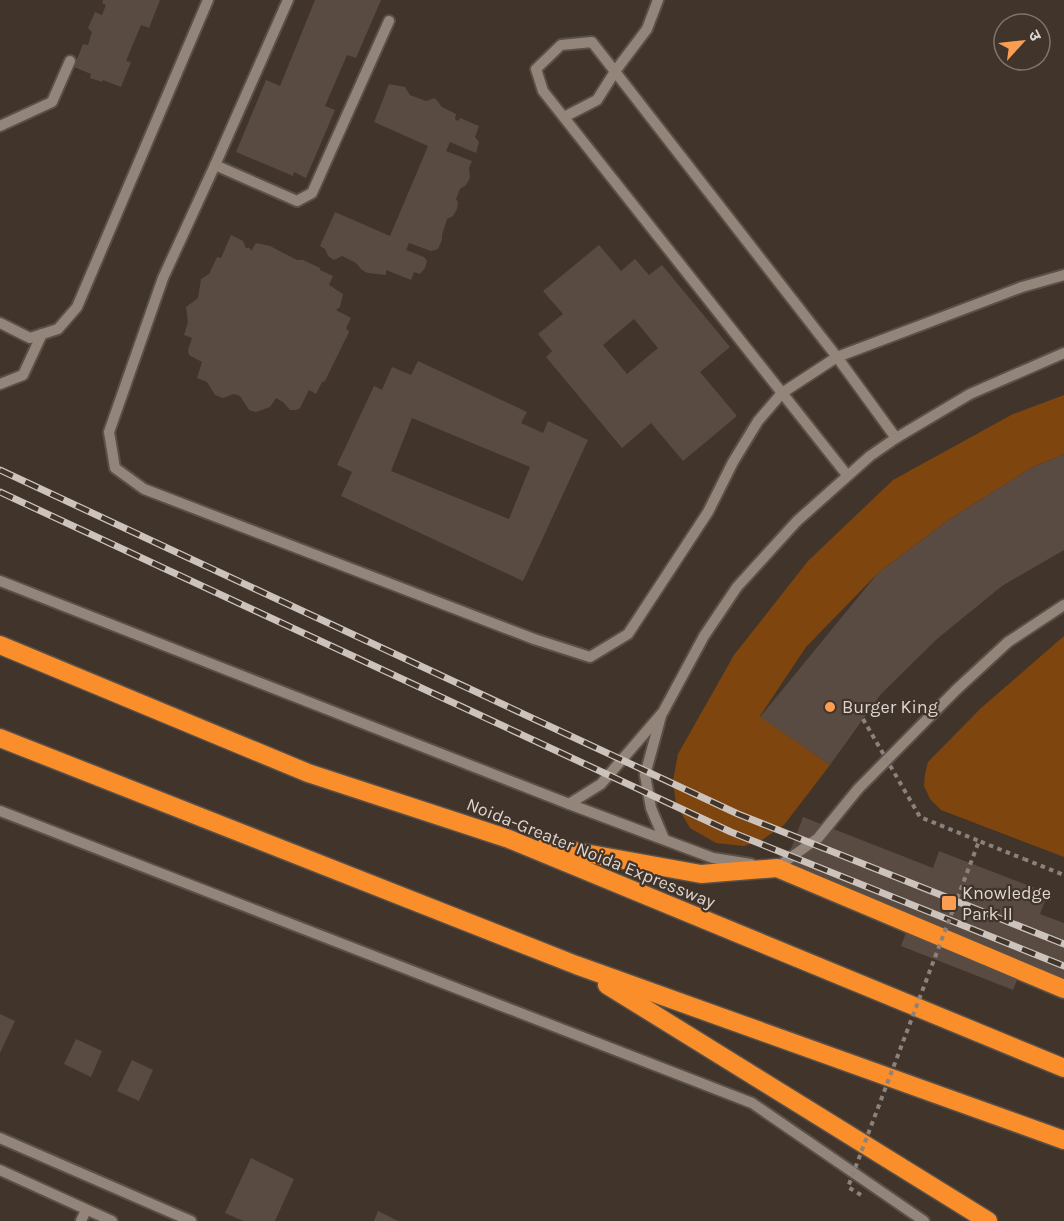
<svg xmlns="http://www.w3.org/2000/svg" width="1064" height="1221" font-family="Karla,'Noto Sans Devanagari',sans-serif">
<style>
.green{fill:#7e450f}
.building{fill:#594b41;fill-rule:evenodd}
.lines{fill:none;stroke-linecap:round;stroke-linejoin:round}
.minor-casing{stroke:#5a5048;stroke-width:14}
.highway-casing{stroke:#5a5048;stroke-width:21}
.path{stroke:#8d827b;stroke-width:4;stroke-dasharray:4.5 4.5;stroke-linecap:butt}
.minor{stroke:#94857a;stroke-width:10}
.highway{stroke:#fa8e2a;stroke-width:18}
.rail-casing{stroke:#cbc3bc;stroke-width:7}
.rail{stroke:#41342b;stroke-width:4.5;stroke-dasharray:14;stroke-linecap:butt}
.path-bridge{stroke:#8d827b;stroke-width:4;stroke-dasharray:4.5 4.5;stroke-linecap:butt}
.poi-dot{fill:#fb9e51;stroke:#41342b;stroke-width:2}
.labels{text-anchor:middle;stroke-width:4.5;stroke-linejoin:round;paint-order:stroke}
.poi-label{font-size:18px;fill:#ddd5cf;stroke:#41342b;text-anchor:start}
.street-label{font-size:18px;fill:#ddd5cf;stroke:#41342b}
</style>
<rect width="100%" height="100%" fill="#41342b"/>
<!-- green -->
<g class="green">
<path d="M1064,395V454L1031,468L950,519L878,573L806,647L760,716L830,765L784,825L762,840L744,846L716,843L690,828L676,804L673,781L678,754L734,655L808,561L893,480L1013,414Z"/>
<path d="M1064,636V857L941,810L930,799L924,786L925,774L928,762L981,708Z"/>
</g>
<!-- building -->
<g class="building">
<path d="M103,0H160L149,28L141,25L126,61L131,62L121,87L103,80L102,82L90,78L91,74L74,67L83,44L88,45L92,32L88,28L95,12L102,15L106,5L102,3Z"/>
<path d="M315,0H381L356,58L347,55L325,106L335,110L306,178L294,172L293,176L236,152L266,80L280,86Z"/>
<path d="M389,84L405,87L410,95L426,101L435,98L442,107L456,114L455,119L458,121L460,118L479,126L475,137L479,142L476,153L450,142L446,151L472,161L469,168L470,178L466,185L460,189L456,199L458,202L457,209L453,216L447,219L442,235V240L438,249L431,251L409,243L406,250L424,257L427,261L425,268L420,274L414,272L411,280L386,270V275L368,273L362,270L356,263L342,256L334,260L328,256L325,249L320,246L335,212L390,236L428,146L374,122Z"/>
<path d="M231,235L243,241L246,248H250L251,251L256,243L270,246L297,260H303L320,268V270L333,276L329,285L343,294L340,307L336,310L351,318L346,328L349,332L325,381L322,382L316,394L309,390L300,408L296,410H290L283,402L276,398L270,407L256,412L249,410L240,396L234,394L223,398L215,395L207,382L197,378L202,362L189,355L188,350L192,338L184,335L188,322L186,307L198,298L201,279L209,274L217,257L221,258Z"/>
<path d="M599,245L621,271L635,259L649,275L662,265L730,347L700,372L737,416L683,461L651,423L622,448L546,357L552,351L538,334L563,314L543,291ZM634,319L658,348L627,374L603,345Z"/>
<path d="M418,361L527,412L521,423L543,433L548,421L588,440L523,581L341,496L352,472L337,465L374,386L382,390L392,367L411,375ZM412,418L530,467L509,519L391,471Z"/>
<path d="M1064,454V550L1002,586L937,639L881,694L830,765L760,717L878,573L950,519L1031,468Z"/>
<path d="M803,817L933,868L939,851L1048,893L1040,914L1064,923V989L1020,972L1013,990L901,946L909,925L781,875Z"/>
<path d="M0,1014L15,1021L0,1053Z"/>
<path d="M76,1039L102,1051L91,1077L64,1064Z"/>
<path d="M132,1060L153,1070L139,1101L117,1091Z"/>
<path d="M251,1158L294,1179L275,1221H243L225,1213Z"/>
<path d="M378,1211L398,1221H374Z"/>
</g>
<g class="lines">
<defs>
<g id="minor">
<path d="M389,21L312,193L297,201L215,165L163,278L109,432L115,468L144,489L534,639L590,657L628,634L708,512L733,462L758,421L782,393L837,357L1022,287L1064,275"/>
<path d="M564,117L597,100L616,70L647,29L658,0"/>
<path d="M0,126L52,102L70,61"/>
<path d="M215,165L288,0"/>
<path d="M0,323L30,338L58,329L77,307L208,0"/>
<path d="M0,384L23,375L42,334"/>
<path d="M847,475L543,91L536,69L561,45L592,42L837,357L896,438"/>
<path d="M0,581L569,804L713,858L751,864"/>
<path d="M661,716L645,775L651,808L664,839"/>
<path d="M569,804L601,784L663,712L704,636L737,587L797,521L870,456L896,438L970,394L1064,353"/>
<path d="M0,811L752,1103L924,1221"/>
<path d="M776,868L818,838L858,789L956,690L1008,642L1064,605"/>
<path d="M0,1138L191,1221"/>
<path d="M0,1170L112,1221"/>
<path d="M81,1221L86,1210"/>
</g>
<g id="highway">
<path d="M0,645L308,773L509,839L1064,1068"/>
<path d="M0,738L576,965L1064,1140"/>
<path d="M546,846L701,874L777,868L1064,989"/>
<path d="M607,985L988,1221"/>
</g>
</defs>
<!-- minor casing -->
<use href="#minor" class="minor-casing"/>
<!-- highway casing -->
<use href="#highway" class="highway-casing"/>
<!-- path -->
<path class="path" d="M1024,859L1064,875"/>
<!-- minor -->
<use href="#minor" class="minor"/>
<!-- highway -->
<use href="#highway" class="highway"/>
<defs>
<g id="rail">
<path d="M0,470L738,814L1064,944"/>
<path d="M0,492L731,832L1064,966"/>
</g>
</defs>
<!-- rail casing -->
<use href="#rail" class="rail-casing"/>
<!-- rail -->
<use href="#rail" class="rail"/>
<!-- path-bridge -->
<g class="path-bridge">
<path d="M863,719L920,817L979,841"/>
<path d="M861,1195L848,1187L979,841L1024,859"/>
</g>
</g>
<!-- markers -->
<g class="poi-dot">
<circle cx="830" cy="707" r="6"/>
<rect x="941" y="895" width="16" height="16" rx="3"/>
</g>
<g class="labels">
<!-- poi labels -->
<g class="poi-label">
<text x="842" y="713">Burger King</text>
<text x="962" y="899">Knowledge<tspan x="962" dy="21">Park II</tspan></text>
</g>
<!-- street labels -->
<g class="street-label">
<text transform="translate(591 853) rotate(22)" y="6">Noida-Greater Noida Expressway</text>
</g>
</g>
<!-- north arrow -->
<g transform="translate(1022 42) rotate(63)"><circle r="28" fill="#41342b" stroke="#7f746d" stroke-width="1.5"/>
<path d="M0-4.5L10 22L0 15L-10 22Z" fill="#fb9e51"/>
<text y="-9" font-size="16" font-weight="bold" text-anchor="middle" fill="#ddd5cf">उ</text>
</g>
</svg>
